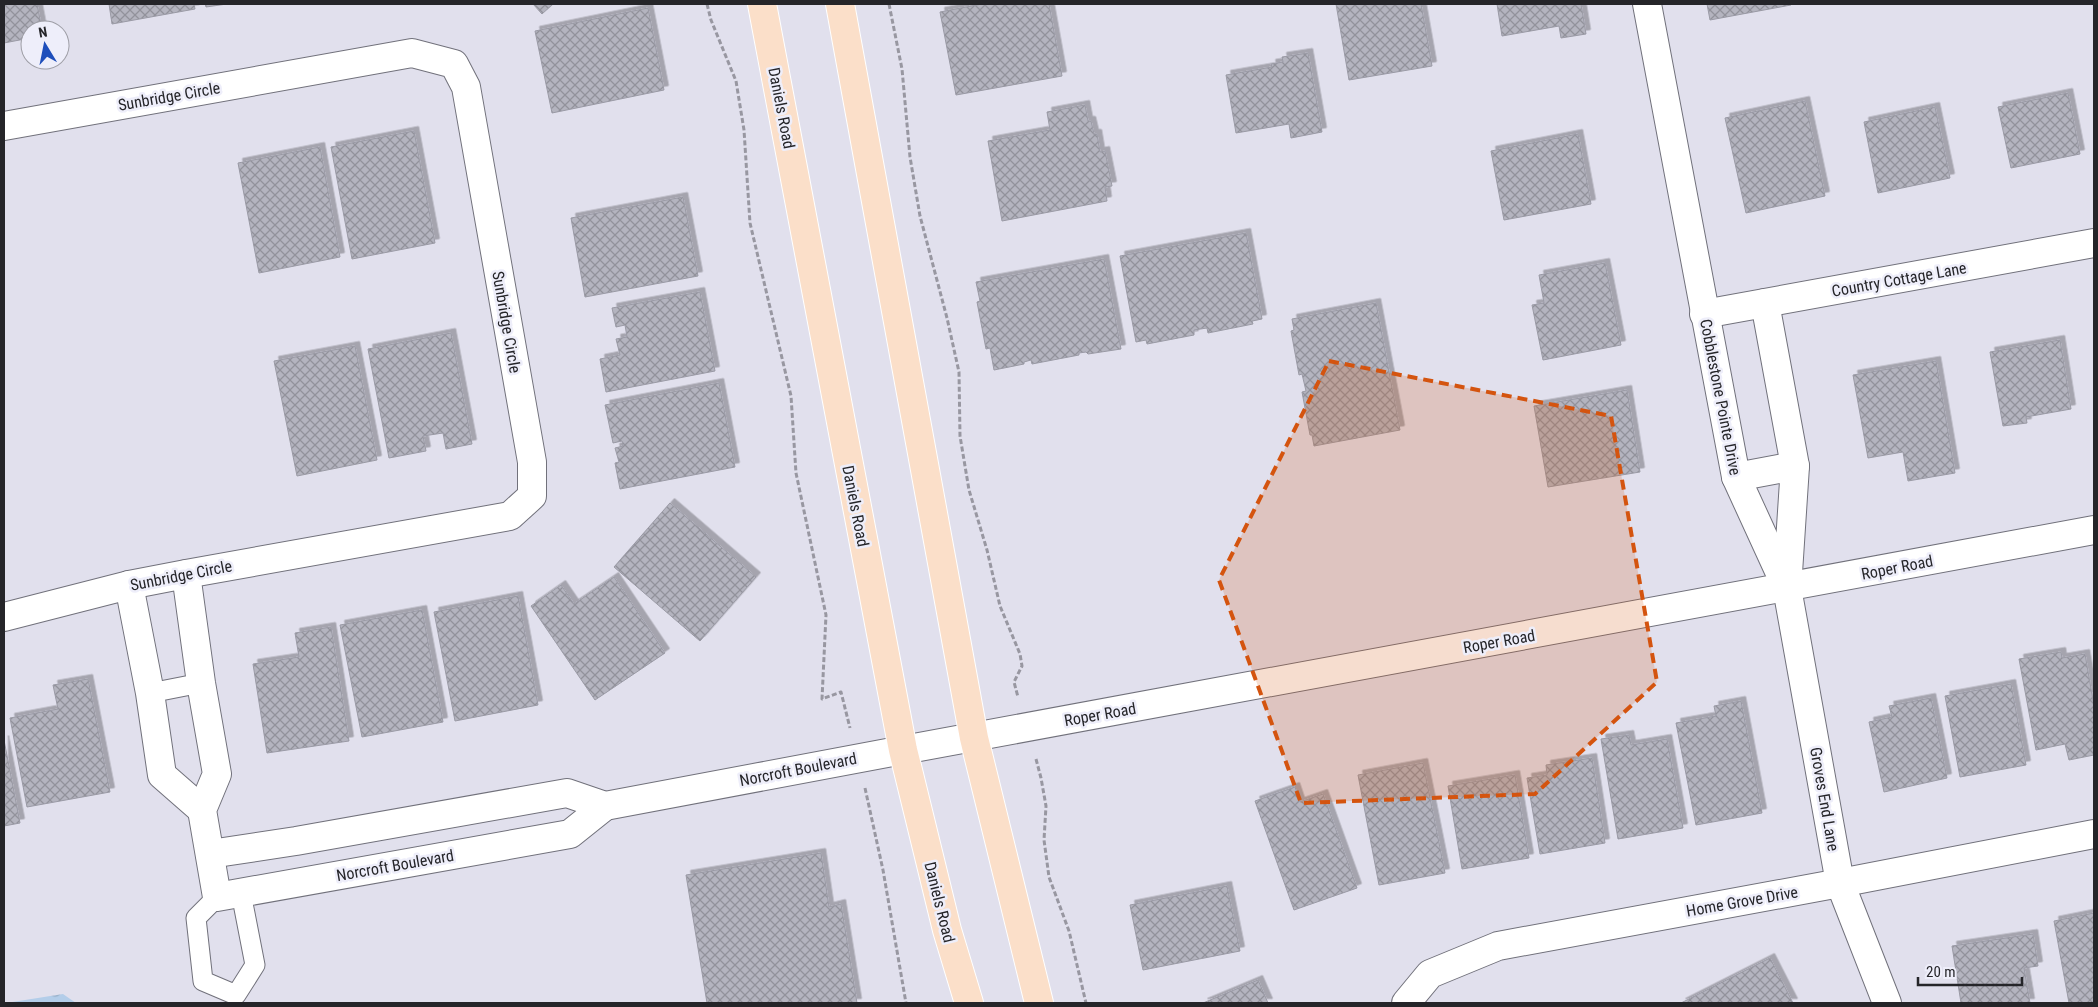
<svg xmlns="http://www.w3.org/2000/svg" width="2098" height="1007" font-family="'Roboto Condensed',sans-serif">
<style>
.water{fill:url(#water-waves)}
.building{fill:url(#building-cross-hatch);stroke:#9a9aa5;filter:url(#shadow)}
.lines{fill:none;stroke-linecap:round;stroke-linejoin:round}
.lane-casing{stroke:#71717b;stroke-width:21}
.street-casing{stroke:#71717b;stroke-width:30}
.secondary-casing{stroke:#71717b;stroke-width:30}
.primary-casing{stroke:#fff;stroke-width:30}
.path{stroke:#9897a1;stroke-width:3;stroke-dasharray:5 2.5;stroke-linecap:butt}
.lane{stroke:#fff;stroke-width:19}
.street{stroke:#fff;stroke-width:28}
.secondary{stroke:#fff;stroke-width:28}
.primary{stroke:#fbdfc9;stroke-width:28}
.marked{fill:#d4540f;fill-opacity:0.2;stroke:#d4540f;stroke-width:4;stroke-dasharray:10 6;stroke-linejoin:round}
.labels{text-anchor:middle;stroke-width:5;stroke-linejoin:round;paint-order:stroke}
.street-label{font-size:16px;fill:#252529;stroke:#eeeefa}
</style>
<defs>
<pattern id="water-waves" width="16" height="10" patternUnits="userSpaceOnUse" patternTransform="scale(1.25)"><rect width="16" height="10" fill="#b3cde9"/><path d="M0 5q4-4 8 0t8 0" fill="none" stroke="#9ab0c8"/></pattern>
<pattern id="building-cross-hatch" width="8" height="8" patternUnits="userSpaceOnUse" patternTransform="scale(1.25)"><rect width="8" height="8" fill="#b4b4bf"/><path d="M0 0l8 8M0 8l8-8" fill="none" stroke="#92929b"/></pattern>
<filter id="shadow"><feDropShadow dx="4.5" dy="-4.5" stdDeviation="0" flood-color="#0004"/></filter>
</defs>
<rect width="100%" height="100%" fill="#e1e0ed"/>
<!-- water -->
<path class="water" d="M63,994L76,1003H6Z"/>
<!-- building -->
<g class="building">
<path d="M4,4H37L42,30H30V38L4,43Z"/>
<path d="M109,4H194L195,9L112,24Z"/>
<path d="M205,4H227L206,7Z"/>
<path d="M533,4H553L542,14Z"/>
<path d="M982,4H1049L1062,76L956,95L940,12Z"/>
<path d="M1336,4H1421L1432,66L1349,80Z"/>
<path d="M1497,4H1581L1586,34L1561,38L1559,26L1502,36Z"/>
<path d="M1707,4H1791V5L1710,20Z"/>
<path d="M648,8L664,90L552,113L535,31Z"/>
<path d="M1308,53L1322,132L1291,138L1289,124L1236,133L1226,75L1272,67L1271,64L1283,62L1282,57Z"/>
<path d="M2068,93L2080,154L2011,168L1998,107Z"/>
<path d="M1805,101L1825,196L1746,213L1725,118Z"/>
<path d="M1085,105L1088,121H1091L1094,134H1097L1100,152L1105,151L1112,186L1105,187L1107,201L1002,221L988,141L1050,130L1047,112Z"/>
<path d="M1935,107L1950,178L1878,193L1864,122Z"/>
<path d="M414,131L435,243L352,259L331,147Z"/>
<path d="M1578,134L1591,204L1504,220L1491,151Z"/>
<path d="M320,147L340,257L259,273L238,163Z"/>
<path d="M683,197L698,276L585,297L571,218Z"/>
<path d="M1246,233L1262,319L1252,321L1253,324L1208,333L1207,328L1194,330V335L1147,344L1146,340L1136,342L1120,256Z"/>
<path d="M1104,259L1121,349L1088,354L1086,352L1079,353V355L1032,364L1031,360L1024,362V364L994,370L990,348L986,349L977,302L980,301L976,282Z"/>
<path d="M1605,263L1621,345L1543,360L1532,305L1544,303L1539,275Z"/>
<path d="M700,292L715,371L606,392L600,359L620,355L616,339L627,337L625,325L616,327L612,308Z"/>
<path d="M1376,303L1400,430L1314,446L1312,435H1310L1302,392L1306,391L1302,374L1299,375L1291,331L1294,330L1292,319Z"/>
<path d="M451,333L472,444L446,449L443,433L423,436L426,451L389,458L368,349Z"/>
<path d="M2060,340L2071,409L2026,417L2027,423L2003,426L1990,352Z"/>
<path d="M355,346L377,460L297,476L274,361Z"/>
<path d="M1936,361L1955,473L1908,481L1903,452L1868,458L1853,375Z"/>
<path d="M719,383L735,467L620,489L615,463L619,462L615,448L623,446L622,441L613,443L605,405Z"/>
<path d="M1627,390L1640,472L1548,487L1534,406Z"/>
<path d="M670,503L756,577L700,641L614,567Z"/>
<path d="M614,577L665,653L595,700L531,606L561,585L574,604Z"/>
<path d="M518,596L538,705L455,721L434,612Z"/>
<path d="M422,610L443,722L362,737L340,625Z"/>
<path d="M331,627L349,741L267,753L253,664L299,657L295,633Z"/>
<path d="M2061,652L2062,658L2085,654L2094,706V755L2069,760L2065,744L2036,750L2019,659Z"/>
<path d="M88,679L110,792L27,807L10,718L58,709L53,685Z"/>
<path d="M2011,684L2026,765L1960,777L1945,696Z"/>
<path d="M1931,698L1947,778L1884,792L1869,722L1892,717L1889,706Z"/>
<path d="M1741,701L1762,813L1696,825L1676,723L1716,716L1714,706Z"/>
<path d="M1629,735L1631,745L1667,739L1683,828L1618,839L1601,739Z"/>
<path d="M4,740L20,823L4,826Z"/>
<path d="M1592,758L1605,843L1540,854L1527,778L1547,775L1546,765Z"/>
<path d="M1423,763L1445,873L1379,885L1358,775Z"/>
<path d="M1515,775L1529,858L1462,869L1448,786Z"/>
<path d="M1295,787L1300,802L1323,794L1357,888L1294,910L1255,801Z"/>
<path d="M821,853L829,907L841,904L857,1003H707L686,875Z"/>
<path d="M1227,886L1240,951L1143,970L1130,905Z"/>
<path d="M2094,913V1003H2069L2054,921Z"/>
<path d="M2033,934L2038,966L2024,968L2030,1003H1961L1952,946Z"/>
<path d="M1770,958L1793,1003H1681Z"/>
<path d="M1258,980L1268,1003H1203Z"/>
</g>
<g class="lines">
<defs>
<g id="lane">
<path d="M150,693L201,683"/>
<path d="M217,897L196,918L203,981L236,995L255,965L241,893"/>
</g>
<g id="street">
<path d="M1647,4L1736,477L1785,584"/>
<path d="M4,126L412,53L454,64L466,87L532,462V496L510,516L186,574L129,585L4,617"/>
<path d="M1765,303L1795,466L1787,588L1840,883L1887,1003"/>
<path d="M1704,314L2094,243"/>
<path d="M1736,477L1795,466"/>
<path d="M186,574L201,683L217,774L202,810L217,897L570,834L605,806"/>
<path d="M129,585L150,693L162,775L202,810"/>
<path d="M210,854L296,841L567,793L605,806L903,750"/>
<path d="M1406,1003L1430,974L1498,946L1840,883L2094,834"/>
</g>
<path id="secondary" d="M903,750L2094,530"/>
<g id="primary">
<path d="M762,4L903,750L947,930L969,1003"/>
<path d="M840,4L974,738L1039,1003"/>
</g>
</defs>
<!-- lane casing -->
<use href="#lane" class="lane-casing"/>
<!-- street casing -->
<use href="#street" class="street-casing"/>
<!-- secondary casing -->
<use href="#secondary" class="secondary-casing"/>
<!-- primary casing -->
<use href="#primary" class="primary-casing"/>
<!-- path -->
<g class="path">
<path d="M707,4L711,20L736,81L744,130L750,223L791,396L796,473L826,615L822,699L841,692L850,728"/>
<path d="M889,4L902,69L910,157L920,216L947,318L959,372L960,436L969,490L987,550L1000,606L1020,654L1022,666L1014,682L1018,697"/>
<path d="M1036,759L1041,778L1046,806L1044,840L1049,877L1069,931L1086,1003"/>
<path d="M865,788L883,870L906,1003"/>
</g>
<!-- lane -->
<use href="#lane" class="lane"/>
<!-- street -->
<use href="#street" class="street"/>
<!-- secondary -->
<use href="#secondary" class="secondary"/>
<!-- primary -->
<use href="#primary" class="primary"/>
</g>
<!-- marked area -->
<path class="marked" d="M1329,361L1611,416L1657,682L1535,794L1301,803L1219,580Z"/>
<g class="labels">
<!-- street labels -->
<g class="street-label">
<text transform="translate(169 96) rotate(-10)" y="6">Sunbridge Circle</text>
<text transform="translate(782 108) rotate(79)" y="6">Daniels Road</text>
<text transform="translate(1899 279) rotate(-10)" y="6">Country Cottage Lane</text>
<text transform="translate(507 322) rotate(80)" y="6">Sunbridge Circle</text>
<text transform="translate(1721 397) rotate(79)" y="6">Cobblestone Pointe Drive</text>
<text transform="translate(856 506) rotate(79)" y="6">Daniels Road</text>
<text transform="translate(1897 567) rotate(-11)" y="6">Roper Road</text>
<text transform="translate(181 575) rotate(-11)" y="6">Sunbridge Circle</text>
<text transform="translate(1499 641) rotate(-10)" y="6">Roper Road</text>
<text transform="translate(1100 714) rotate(-10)" y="6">Roper Road</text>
<text transform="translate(798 769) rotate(-11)" y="6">Norcroft Boulevard</text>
<text transform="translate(1825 799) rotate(80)" y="6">Groves End Lane</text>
<text transform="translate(395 865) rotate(-10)" y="6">Norcroft Boulevard</text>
<text transform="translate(1742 901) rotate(-10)" y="6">Home Grove Drive</text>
<text transform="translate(940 902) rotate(76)" y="6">Daniels Road</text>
</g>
</g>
<!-- border -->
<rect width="2098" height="1007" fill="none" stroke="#252529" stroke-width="10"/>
<!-- north arrow -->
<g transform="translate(45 45) rotate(350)"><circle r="24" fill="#eeeefa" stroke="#9e9ea6"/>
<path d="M0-4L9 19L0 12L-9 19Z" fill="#1e4ebb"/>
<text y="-8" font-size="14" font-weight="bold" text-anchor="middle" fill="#252529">N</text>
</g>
<!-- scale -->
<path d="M1918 977v8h104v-8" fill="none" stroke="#252529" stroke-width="2.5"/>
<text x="1926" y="977" font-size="15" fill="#252529" stroke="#eeeefa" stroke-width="4" paint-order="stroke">20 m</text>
</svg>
